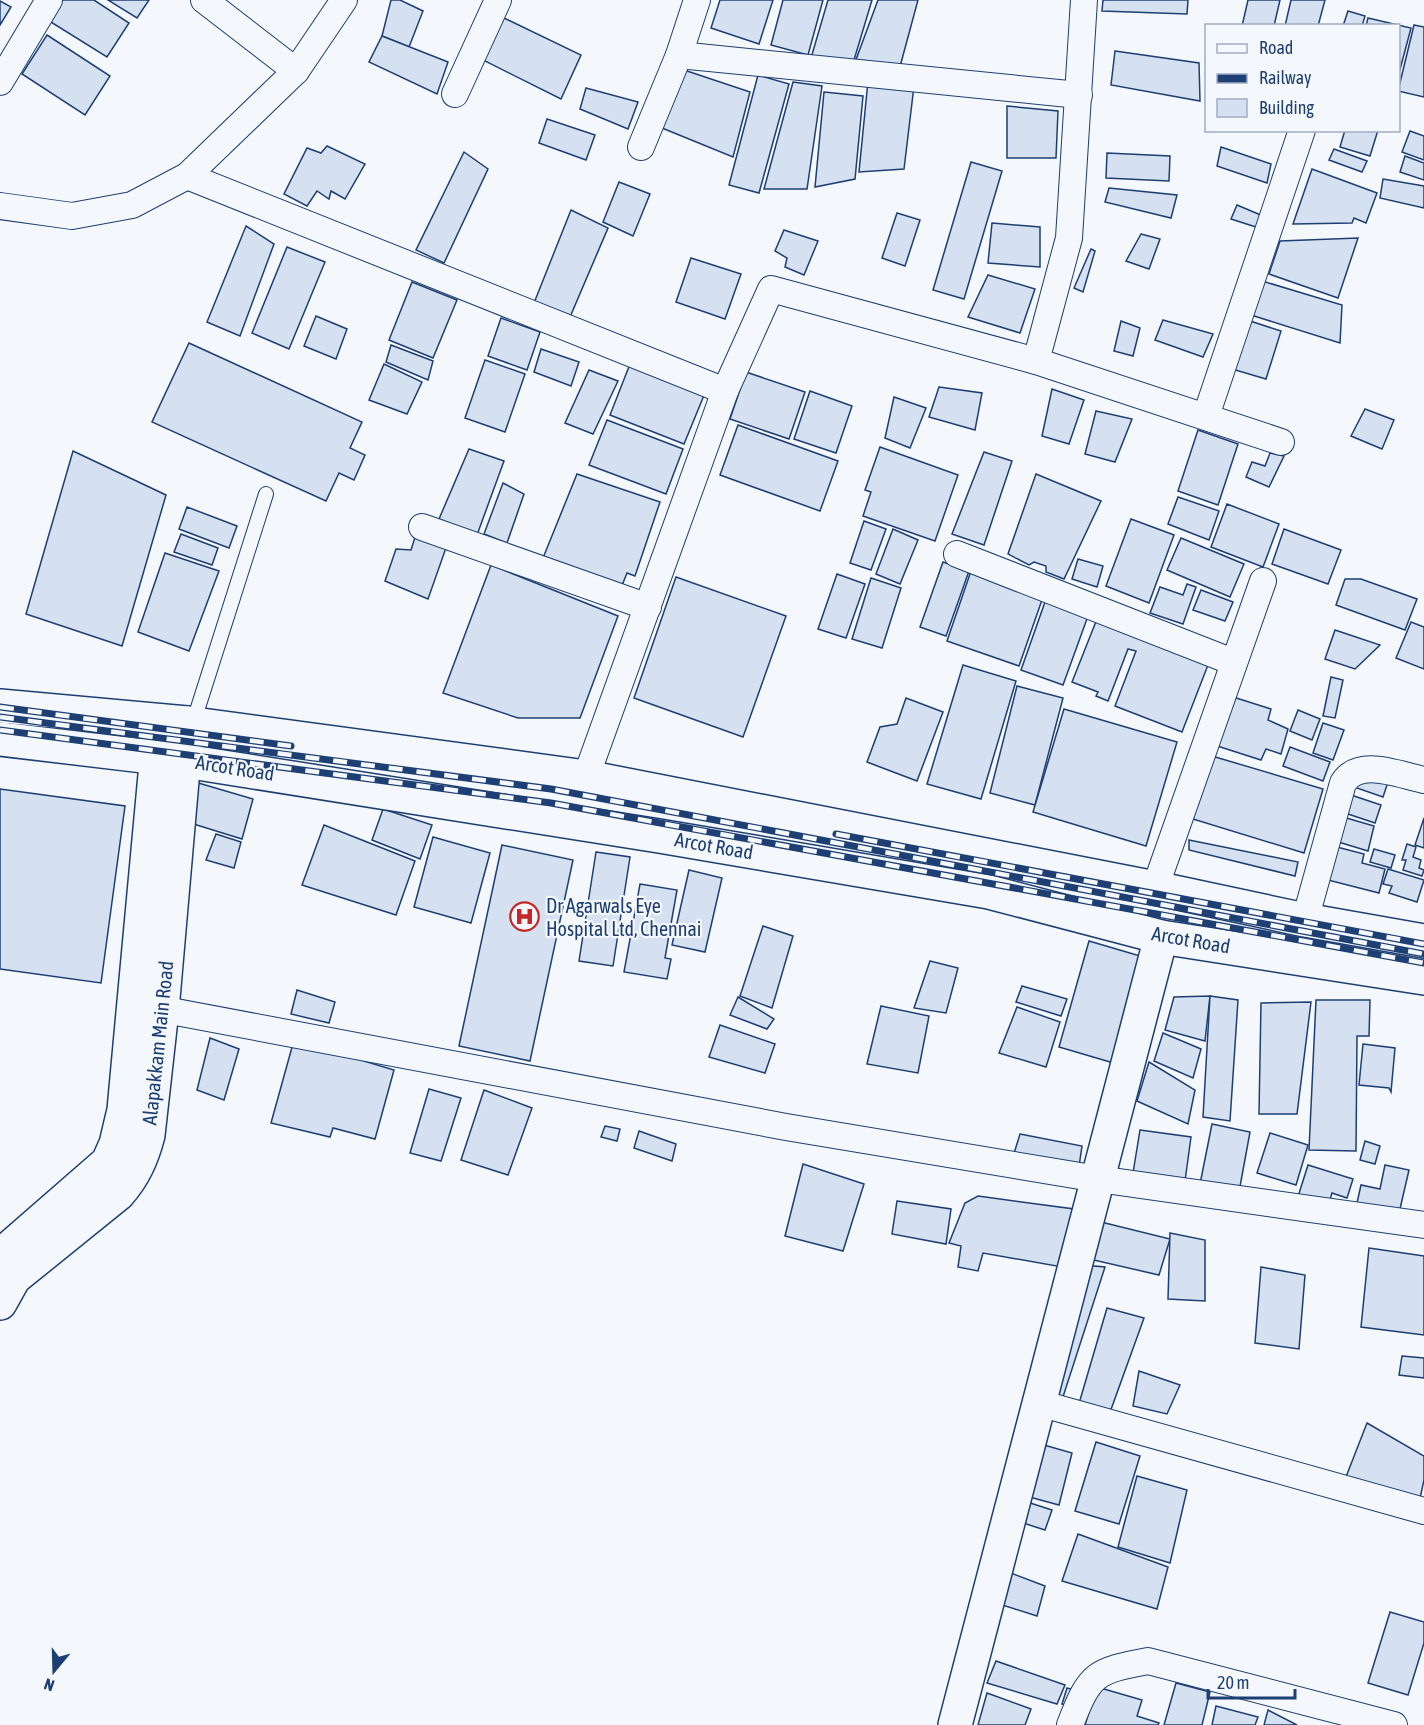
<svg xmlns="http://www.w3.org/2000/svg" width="1424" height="1725" font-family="'Asap Condensed',sans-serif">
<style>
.building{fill:#d5e0f0;stroke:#1d3f73;stroke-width:1.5}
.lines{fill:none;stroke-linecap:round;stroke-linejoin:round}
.lane-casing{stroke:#1d3f73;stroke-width:16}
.street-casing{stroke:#1d3f73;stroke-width:28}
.secondary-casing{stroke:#1d3f73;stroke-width:36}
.primary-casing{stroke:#1d3f73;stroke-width:36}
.lane{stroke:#f4f7fb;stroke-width:14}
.street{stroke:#f4f7fb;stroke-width:26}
.secondary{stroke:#f4f7fb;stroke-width:33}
.primary{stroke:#f4f7fb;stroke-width:33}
.rail-casing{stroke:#1d3f73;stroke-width:7}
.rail{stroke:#f4f7fb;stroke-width:4.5;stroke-dasharray:14;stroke-linecap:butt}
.labels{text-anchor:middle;stroke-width:4.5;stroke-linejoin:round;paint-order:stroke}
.street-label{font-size:20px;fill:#1d3f73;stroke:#f4f7fb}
.poi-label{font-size:20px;fill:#1d3f73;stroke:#f4f7fb;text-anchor:start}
</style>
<rect width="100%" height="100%" fill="#f4f7fb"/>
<!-- building -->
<g class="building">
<path d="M58,0H94L129,23L107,57L46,19Z"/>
<path d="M108,0H149L137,18Z"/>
<path d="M391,0H400L423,11L409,47L382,36Z"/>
<path d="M720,0H773L759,44L711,28Z"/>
<path d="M783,0H823L808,55L771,45Z"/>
<path d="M828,0H872L851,70L811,58Z"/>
<path d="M878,0H918L898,74L854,65Z"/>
<path d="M1103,0H1188L1187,14L1102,11Z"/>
<path d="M1248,0H1280L1274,26H1242Z"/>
<path d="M1291,0H1325L1318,26H1285Z"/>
<path d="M0,1L11,7L0,25Z"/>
<path d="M1348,11L1365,16L1362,26H1343Z"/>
<path d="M502,17L581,55L561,99L483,60Z"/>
<path d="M1368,18L1411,28L1398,77V26H1366Z"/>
<path d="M1414,25L1424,27V97L1398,91Z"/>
<path d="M47,35L110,76L85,115L22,74Z"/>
<path d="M382,36L448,62L437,94L369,62Z"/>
<path d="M1115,51L1199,63L1200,101L1111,85Z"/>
<path d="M681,69L750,92L733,157L662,128Z"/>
<path d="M758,75L789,84L759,193L729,185Z"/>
<path d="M868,81L914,86L904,169L859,172Z"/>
<path d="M793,82L822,86L807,189H764Z"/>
<path d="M586,88L638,102L628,129L580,109Z"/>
<path d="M824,92L863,96L855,179L815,187Z"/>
<path d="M1007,106L1058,111L1056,158H1007Z"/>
<path d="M547,119L595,135L586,160L539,143Z"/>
<path d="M1345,130H1378L1370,156L1340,147Z"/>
<path d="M1410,131L1424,136V160L1402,152Z"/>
<path d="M327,146L365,164L345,199L331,191L329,199L317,191L307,206L284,194L307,148L321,153Z"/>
<path d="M1221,147L1271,164L1267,183L1217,166Z"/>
<path d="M1334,149L1367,161L1362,172L1329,160Z"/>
<path d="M464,152L488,169L444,263L416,250Z"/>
<path d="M1107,153L1170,156L1169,181L1106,178Z"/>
<path d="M1405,156L1424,163V180L1400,172Z"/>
<path d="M971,162L1002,171L964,299L933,290Z"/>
<path d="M1312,169L1377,193L1366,223L1354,218L1352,223L1293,224Z"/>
<path d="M1383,179L1424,186V208L1380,198Z"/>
<path d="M619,182L650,194L633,236L603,222Z"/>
<path d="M1109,188L1177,195L1171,218L1105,202Z"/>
<path d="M1237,205L1263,216L1259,228L1231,219Z"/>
<path d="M571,210L608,228L570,317L534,303Z"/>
<path d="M897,213L920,220L905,266L882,258Z"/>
<path d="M992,223L1040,227V267L988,263Z"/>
<path d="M246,226L274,244L240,336L207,322Z"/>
<path d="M784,230L818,241L804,275L785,267L787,258L775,251Z"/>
<path d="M1141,234L1160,239L1149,269L1126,261Z"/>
<path d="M1358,238L1338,298L1269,274L1280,241Z"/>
<path d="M287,247L325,262L289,349L252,333Z"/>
<path d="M1091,249L1095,251L1083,292L1074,288Z"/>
<path d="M691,258L741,274L725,319L676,302Z"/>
<path d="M988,275L1035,289L1020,333L968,317Z"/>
<path d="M1262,281L1342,305L1340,343L1251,315Z"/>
<path d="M412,282L457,300L433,358L389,340Z"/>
<path d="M316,316L347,329L336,359L304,346Z"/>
<path d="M501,318L540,332L527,370L488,356Z"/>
<path d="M1163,320L1213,334L1203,357L1155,340Z"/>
<path d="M1247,320L1281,331L1266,379L1232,369Z"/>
<path d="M1121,321L1140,328L1133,356L1114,351Z"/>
<path d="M189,343L362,422L350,448L365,455L354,480L339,473L326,501L152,422Z"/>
<path d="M391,345L433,361L428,380L386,362Z"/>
<path d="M541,349L579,362L571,386L534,372Z"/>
<path d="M632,359L707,388L684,444L610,415Z"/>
<path d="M485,360L525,374L505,432L465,418Z"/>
<path d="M384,364L422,382L407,414L369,400Z"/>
<path d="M589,370L618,381L593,434L565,423Z"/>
<path d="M746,372L805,392L789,439L730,419Z"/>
<path d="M939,387L982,393L975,430L929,417Z"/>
<path d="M1052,389L1084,400L1069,444L1042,436Z"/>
<path d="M810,391L852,406L836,453L794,439Z"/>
<path d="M894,397L926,408L910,448L885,438Z"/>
<path d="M1365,409L1394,420L1382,449L1351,436Z"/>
<path d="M1096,411L1132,419L1115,462L1085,454Z"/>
<path d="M607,420L683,449L666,494L589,465Z"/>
<path d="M738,425L838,461L820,511L720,475Z"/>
<path d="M1198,430L1238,444L1218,505L1178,491Z"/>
<path d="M880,447L958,475L935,541L863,516L871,492L865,490Z"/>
<path d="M469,449L504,461L477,535L439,519Z"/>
<path d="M73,451L166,495L122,646L26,614Z"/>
<path d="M984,452L1012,461L984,545L952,534Z"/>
<path d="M1270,453L1284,456L1269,487L1246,477L1252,462L1265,466Z"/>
<path d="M577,474L660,502L635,576L627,573L621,588L543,558Z"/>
<path d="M1036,474L1101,501L1064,579L1046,572V566L1034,562L1029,565L1008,554Z"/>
<path d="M503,483L524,494L507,543L484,534Z"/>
<path d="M1178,497L1219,511L1209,540L1168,524Z"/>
<path d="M1227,504L1279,524L1263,567L1211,547Z"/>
<path d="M187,507L237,526L229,548L179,529Z"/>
<path d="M1131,519L1174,535L1149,603L1106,586Z"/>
<path d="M864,521L886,529L871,570L850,563Z"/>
<path d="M893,529L918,540L900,584L876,574Z"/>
<path d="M1284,529L1341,550L1328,584L1272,564Z"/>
<path d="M417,531L447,545L428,599L385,581L396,549L411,550Z"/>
<path d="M181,534L218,548L212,565L174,552Z"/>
<path d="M1181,538L1244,564L1230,597L1167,570Z"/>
<path d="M165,553L219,571L189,651L138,632Z"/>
<path d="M1078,559L1103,566L1097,587L1072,579Z"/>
<path d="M943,562L969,571L946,636L920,627Z"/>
<path d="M491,565L618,616L580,718H518L443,693Z"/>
<path d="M971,571L1043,597L1019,666L947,641Z"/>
<path d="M837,574L865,584L846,638L818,629Z"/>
<path d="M676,577L786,616L743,737L634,698Z"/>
<path d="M871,578L901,588L882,648L852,639Z"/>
<path d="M1345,579H1361L1417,599L1405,630L1336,605Z"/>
<path d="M1187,584L1196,587L1183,624L1150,613L1160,587L1183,595Z"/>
<path d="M1201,590L1233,602L1225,621L1193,610Z"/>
<path d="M1045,602L1088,616L1063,685L1021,670Z"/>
<path d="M1097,619L1208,665L1182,732L1115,706L1136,651L1128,649L1108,701L1096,696L1098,692L1072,682Z"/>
<path d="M1411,622L1424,627V669L1396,658Z"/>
<path d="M1335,630L1380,645L1355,669L1325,659Z"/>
<path d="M963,665L1016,681L981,799L927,784Z"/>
<path d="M1331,677L1343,680L1335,718L1323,716Z"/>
<path d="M1017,686L1063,698L1035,805L990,793Z"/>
<path d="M1230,696L1271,709L1268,720L1288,729L1281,754L1266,749L1261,760L1211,744Z"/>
<path d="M906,698L943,712L917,781L867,762L880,727L897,724Z"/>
<path d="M1064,709L1177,742L1146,846L1033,812Z"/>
<path d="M1298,710L1320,719L1312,740L1290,731Z"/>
<path d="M1323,723L1344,730L1333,760L1313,753Z"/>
<path d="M1290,747L1330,762L1323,781L1283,766Z"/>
<path d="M1212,756L1323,789L1304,853L1193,819Z"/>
<path d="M1369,772L1389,779L1383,797L1354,787Z"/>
<path d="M195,782L253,799L242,839L187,822Z"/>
<path d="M0,789L125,806L101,983L0,969Z"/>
<path d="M1351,795L1381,805L1375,823L1345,813Z"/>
<path d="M383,809L432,825L420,859L372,840Z"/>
<path d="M1343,817L1374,826L1368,851L1335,841Z"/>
<path d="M1424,818V848L1415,845Z"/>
<path d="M324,825L415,861L396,915L302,885Z"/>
<path d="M216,834L241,842L234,868L206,860Z"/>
<path d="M433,837L490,853L471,923L414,907Z"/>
<path d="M1189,840L1298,862L1295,876L1189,850Z"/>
<path d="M1407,844L1416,847L1413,857L1421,860L1419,868L1424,870L1422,876L1403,870L1406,860H1402Z"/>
<path d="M502,845L573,860L530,1061L459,1046Z"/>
<path d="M1333,846L1364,854L1362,863L1385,869L1379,893L1324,879Z"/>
<path d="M1374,849L1395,855L1391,868L1370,862Z"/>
<path d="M596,852L630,857L613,966L579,961Z"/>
<path d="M1388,869L1424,880L1417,902L1389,893L1392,886L1383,884Z"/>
<path d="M689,870L722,878L705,952L672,945Z"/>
<path d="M640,884L677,890L665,958L671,959L667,979L624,972Z"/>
<path d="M763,926L793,936L772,1008L740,996Z"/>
<path d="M1089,941L1147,958L1117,1064L1059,1047Z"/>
<path d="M930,961L958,968L946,1013L914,1008Z"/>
<path d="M1022,986L1067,999L1061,1016L1016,1002Z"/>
<path d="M297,990L335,1002L329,1023L291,1014Z"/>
<path d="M1210,996L1205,1041L1165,1030L1174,997Z"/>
<path d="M1210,996L1238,1000L1230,1121L1203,1117Z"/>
<path d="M738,997L774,1019L767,1029L730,1015Z"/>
<path d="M1316,1000H1370L1369,1036H1357L1356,1151L1309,1150Z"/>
<path d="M1311,1002L1297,1114H1259L1261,1003Z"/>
<path d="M881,1006L929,1016L918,1073L867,1064Z"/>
<path d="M1017,1007L1060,1022L1046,1067L999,1053Z"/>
<path d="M720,1025L775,1044L765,1073L709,1057Z"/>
<path d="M1163,1033L1201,1049L1193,1078L1154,1061Z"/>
<path d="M210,1038L239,1049L224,1100L197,1090Z"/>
<path d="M294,1040L394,1070L375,1139L333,1128L330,1137L271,1123Z"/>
<path d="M1363,1044L1395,1048L1391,1092L1389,1088L1359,1085Z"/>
<path d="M1149,1062L1195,1090L1188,1124L1137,1101Z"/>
<path d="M429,1089L461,1098L441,1161L410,1153Z"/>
<path d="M484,1090L532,1108L508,1175L461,1160Z"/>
<path d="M1212,1124L1250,1132L1239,1192L1200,1184Z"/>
<path d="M605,1126L620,1129L617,1141L601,1137Z"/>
<path d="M1140,1130L1191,1137L1185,1181L1133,1173Z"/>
<path d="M639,1131L676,1144L672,1161L634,1148Z"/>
<path d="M1270,1133L1308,1145L1296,1185L1257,1173Z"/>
<path d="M1020,1134L1082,1146L1078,1173L1012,1160Z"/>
<path d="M1365,1141L1380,1146L1375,1164L1360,1160Z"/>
<path d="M803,1164L864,1184L843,1251L785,1236Z"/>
<path d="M1308,1165L1353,1179L1347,1198L1332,1193L1329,1203H1296Z"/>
<path d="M1385,1165L1409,1170L1399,1213L1357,1203L1361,1185L1380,1189Z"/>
<path d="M978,1196L1074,1209L1062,1267L983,1253L978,1271L958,1267L961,1246L949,1243L965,1203Z"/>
<path d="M897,1201L951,1209L946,1244L892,1234Z"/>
<path d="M1101,1222L1170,1239L1159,1275L1085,1258Z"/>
<path d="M1170,1233L1205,1240V1301L1168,1299Z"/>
<path d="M1369,1248L1424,1256V1335L1361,1327Z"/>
<path d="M1083,1265L1105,1267L1061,1403L1051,1398Z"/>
<path d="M1261,1267L1305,1275L1299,1349L1255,1343Z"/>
<path d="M1107,1308L1144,1318L1109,1415L1078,1407Z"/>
<path d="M1402,1356L1424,1358V1378L1399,1375Z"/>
<path d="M1139,1371L1180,1385L1167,1414L1133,1406Z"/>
<path d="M1367,1423L1424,1456V1480L1419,1503L1344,1482Z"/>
<path d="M1096,1442L1140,1456L1119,1524L1075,1511Z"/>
<path d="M1037,1443L1072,1453L1059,1505L1022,1495Z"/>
<path d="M1137,1476L1187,1490L1170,1563L1118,1547Z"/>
<path d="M1024,1501L1052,1510L1045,1530L1017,1521Z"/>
<path d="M1078,1534L1168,1567L1157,1609L1062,1581Z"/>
<path d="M1003,1570L1045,1586L1037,1616L993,1602Z"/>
<path d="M1390,1612L1424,1622V1643L1408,1695L1368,1683Z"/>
<path d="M996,1661L1065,1685L1057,1704L987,1683Z"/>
<path d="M1176,1683L1210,1692L1202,1725H1164Z"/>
<path d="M1097,1687L1142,1700L1137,1716L1159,1723L1158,1725H1085Z"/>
<path d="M1067,1688L1074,1690L1069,1706L1062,1704Z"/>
<path d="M987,1693L1031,1709L1025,1725H978Z"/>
<path d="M1216,1706L1258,1717L1255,1725H1212Z"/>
<path d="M1268,1710L1297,1725H1264Z"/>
</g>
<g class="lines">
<defs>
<path id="lane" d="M189,721L196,714L266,494"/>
<g id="street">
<path d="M204,0L296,71"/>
<path d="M679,55L1079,95"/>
<path d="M0,82L49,0"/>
<path d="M455,94L498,0"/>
<path d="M641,147L679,55L697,0"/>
<path d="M187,176L725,391"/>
<path d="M0,206L72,216L132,205L187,176L296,71L344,0"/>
<path d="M1036,361L1069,238L1084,0"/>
<path d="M1206,416L1302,130"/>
<path d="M422,527L648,607"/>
<path d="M957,554L1233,662"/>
<path d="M586,777L725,391L771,289L1036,361L1281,442"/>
<path d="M1155,888L1263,581"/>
<path d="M1305,920L1343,783C1359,757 1399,775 1424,780"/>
<path d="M144,1006L786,1127L1098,1179L1424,1225"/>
<path d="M1039,1403L1424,1511"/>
<path d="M1070,1725C1090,1673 1095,1671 1148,1661L1394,1725"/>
</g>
<g id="secondary">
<path d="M0,1259L6,1251L108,1162L116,1144L124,1110L160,721"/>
<path d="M0,1303L14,1278L118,1194C134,1176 142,1158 148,1135L162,1010L187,723"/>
<path d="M955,1725L1161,937"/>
</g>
<g id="primary">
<path d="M0,706L187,723L586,777L1155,888L1305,920L1424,941"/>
<path d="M0,739L185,761L659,836L989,892L1161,937L1424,978"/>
</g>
</defs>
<!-- lane casing -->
<use href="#lane" class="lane-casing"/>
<!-- street casing -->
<use href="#street" class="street-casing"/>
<!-- secondary casing -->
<use href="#secondary" class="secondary-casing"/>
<!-- primary casing -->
<use href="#primary" class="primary-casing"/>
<!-- lane -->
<use href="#lane" class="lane"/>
<!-- street -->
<use href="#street" class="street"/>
<!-- secondary -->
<use href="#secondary" class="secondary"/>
<!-- primary -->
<use href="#primary" class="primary"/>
<defs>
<g id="rail">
<path d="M0,707L291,746"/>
<path d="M0,717L551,789L1424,954"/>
<path d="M0,730L551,803L1424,963"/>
<path d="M836,834L1424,944"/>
</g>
</defs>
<!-- rail casing -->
<use href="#rail" class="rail-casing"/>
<!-- rail -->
<use href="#rail" class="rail"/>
</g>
<!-- icons -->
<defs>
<symbol id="hospital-ring" viewBox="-11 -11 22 22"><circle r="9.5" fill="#f4f7fb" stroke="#c62828" stroke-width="1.5"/><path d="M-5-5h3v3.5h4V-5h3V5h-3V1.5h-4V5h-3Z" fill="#c62828"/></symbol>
</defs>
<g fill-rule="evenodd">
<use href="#hospital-ring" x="508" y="900" width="33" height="33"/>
</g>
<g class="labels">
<!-- street labels -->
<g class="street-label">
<text transform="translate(235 768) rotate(9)" y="7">Arcot Road</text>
<text transform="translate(714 846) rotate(10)" y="7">Arcot Road</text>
<text transform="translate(1191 940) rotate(10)" y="7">Arcot Road</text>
<text transform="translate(158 1043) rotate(-84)" y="7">Alapakkam Main Road</text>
</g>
<!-- poi labels -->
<g class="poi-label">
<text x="546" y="913">Dr Agarwals Eye<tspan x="546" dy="23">Hospital Ltd, Chennai</tspan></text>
</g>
</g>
<!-- legend -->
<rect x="1205" y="24" width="195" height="108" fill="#f4f7fb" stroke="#9eadc5" stroke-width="1.5"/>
<rect x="1217" y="44" width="30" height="9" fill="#f4f7fb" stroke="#9eadc5" stroke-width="1.5"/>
<text x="1259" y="54" font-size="18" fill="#1d3f73">Road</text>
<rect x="1217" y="74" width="30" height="9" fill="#1d3f73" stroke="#9eadc5" stroke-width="1.5"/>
<text x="1259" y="84" font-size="18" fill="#1d3f73">Railway</text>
<rect x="1217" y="99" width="30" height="18" fill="#d5e0f0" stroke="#9eadc5" stroke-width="1.5"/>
<text x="1259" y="114" font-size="18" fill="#1d3f73">Building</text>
<!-- north arrow -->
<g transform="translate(54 1671) rotate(199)" stroke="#f4f7fb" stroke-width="4.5" paint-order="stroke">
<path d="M0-4.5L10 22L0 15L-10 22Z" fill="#1d3f73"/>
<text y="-9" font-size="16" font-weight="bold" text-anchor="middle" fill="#1d3f73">N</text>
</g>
<!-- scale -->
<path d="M1208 1689v9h87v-9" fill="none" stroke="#1d3f73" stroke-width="3"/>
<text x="1217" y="1689" font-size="18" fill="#1d3f73" stroke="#f4f7fb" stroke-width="4.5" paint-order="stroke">20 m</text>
</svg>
